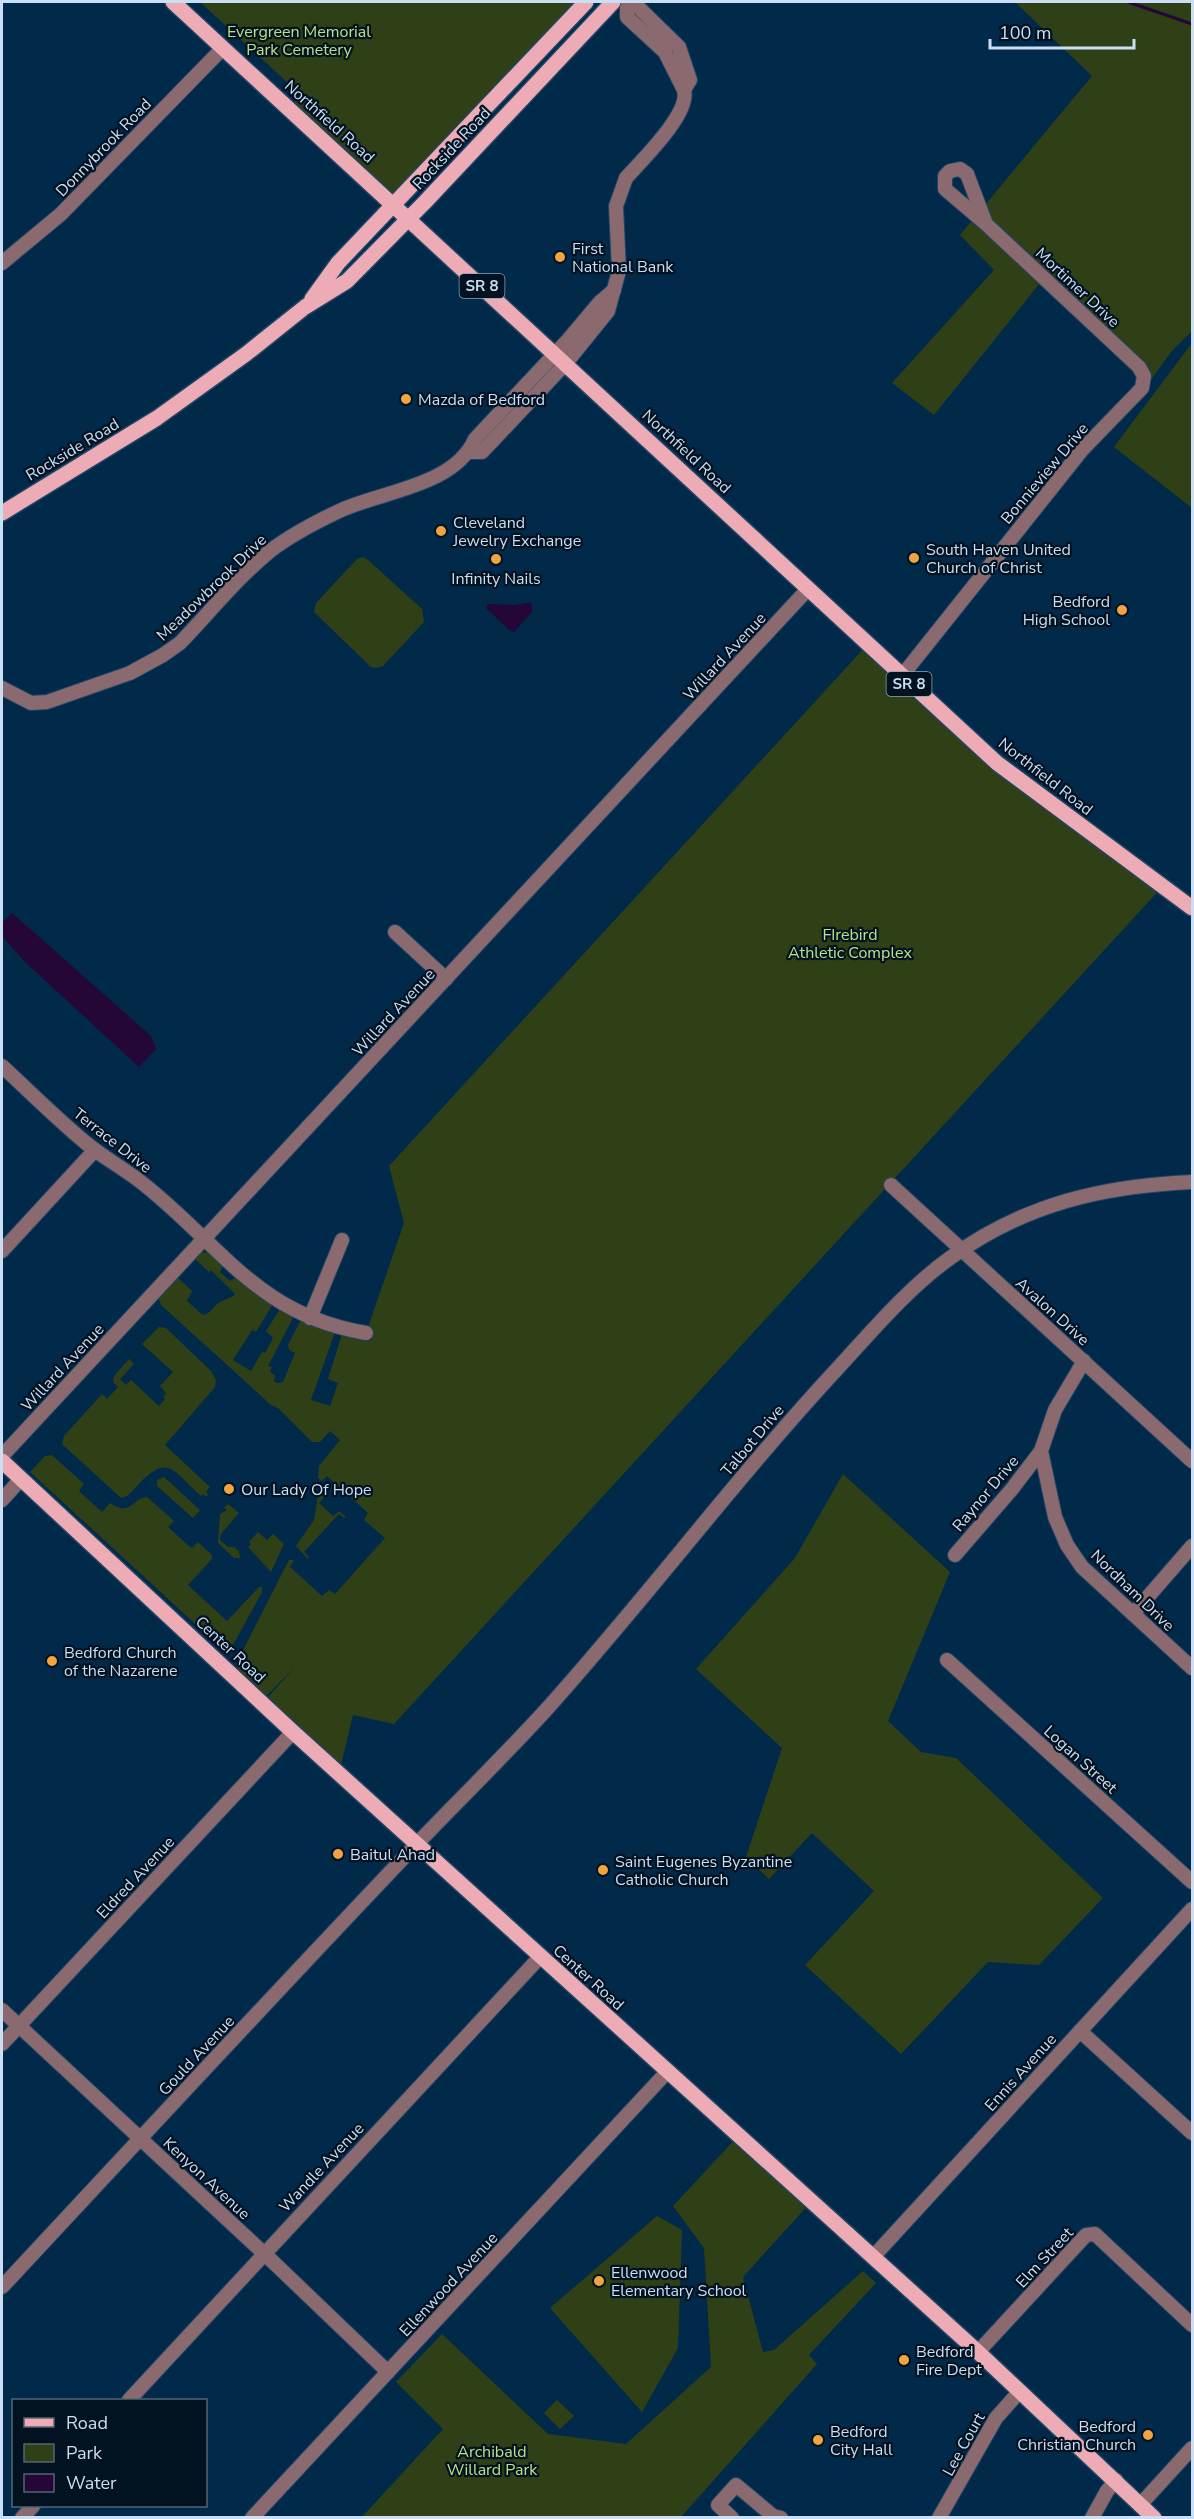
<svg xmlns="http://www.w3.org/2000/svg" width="1194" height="2519" font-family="'Nunito Sans',sans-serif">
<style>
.green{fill:#2f4016}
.water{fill:#240637}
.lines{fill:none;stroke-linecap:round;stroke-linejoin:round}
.stream{stroke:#240637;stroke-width:3}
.minor-casing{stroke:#214665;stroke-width:16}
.major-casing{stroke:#214665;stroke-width:18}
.minor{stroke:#8a6a6f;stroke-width:14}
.major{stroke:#edabb6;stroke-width:15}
.poi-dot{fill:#f3a442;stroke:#031220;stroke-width:2}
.labels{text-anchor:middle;stroke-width:4.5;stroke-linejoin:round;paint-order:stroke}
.shield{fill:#031220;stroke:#8ea2b4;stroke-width:1.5}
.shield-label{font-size:15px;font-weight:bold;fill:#cadff4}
.park-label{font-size:16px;fill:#bbe28b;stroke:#031220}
.street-label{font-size:16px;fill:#cadff4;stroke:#031220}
.poi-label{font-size:16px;fill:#cadff4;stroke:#031220;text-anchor:start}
</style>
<rect width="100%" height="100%" fill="#01294a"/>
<!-- green -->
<g class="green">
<path d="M200,2H586L394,204L289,109L301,95Z"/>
<path d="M1015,2H1192V331L1171,352L1151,380L1144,376L1044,278L934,415L892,383L994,270L960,235L1092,76Z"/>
<path d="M1192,343V508L1114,447Z"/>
<path d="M363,557L368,560L422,609L424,622L383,666L377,668L371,667L314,612L316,603L357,559Z"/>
<path d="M867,645L901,677L1163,886L394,1724L353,1715L341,1765L268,1697L295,1667L266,1696L239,1671L236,1664L289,1560H294L290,1567L322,1596L329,1590L335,1594L385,1538L364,1520L368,1513L327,1476L322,1481L318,1478L319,1466L340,1440L330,1431L320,1442H312L278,1408L271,1405L161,1305L158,1297L178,1278L192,1291L187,1301L203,1315C212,1313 213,1306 220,1302C226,1298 230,1300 235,1294L211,1270L209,1272L194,1258L199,1253L207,1252L224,1264L220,1272L230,1281L236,1277L250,1290L273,1304L256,1332L252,1330L233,1360L251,1371L262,1352L265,1353L273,1338L266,1331L280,1309L294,1316L268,1366L272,1367L270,1372L275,1375L274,1381L277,1383L283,1382L295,1353L289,1350L288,1345L301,1320L335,1332L311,1400L330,1406L338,1383L328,1379L342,1334L372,1340L366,1333L404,1223L389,1166Z"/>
<path d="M159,1327L166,1328L211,1371L216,1380L215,1387L165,1445L210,1487L206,1491L208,1495L206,1497L203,1494L201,1496C172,1470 168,1452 136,1487C131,1492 128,1497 121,1498L62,1444L64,1436L102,1394L107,1399L118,1387L113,1382L114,1376L129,1359L134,1364L120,1379L126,1385L131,1380L159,1406L165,1399L163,1397L166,1393L160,1386L173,1372L142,1344Z"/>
<path d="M52,1455L84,1484L79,1491L102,1512L110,1503C131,1517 131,1499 147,1497L174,1521L168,1527L189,1546L192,1548L198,1542L212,1555V1559L188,1585L227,1621L259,1587H262V1592L228,1654L30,1472L45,1456Z"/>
<path d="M843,1474L950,1572L888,1721L921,1752L956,1758L1103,1898L1039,1965L988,1962L901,2054L805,1965L874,1891L812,1833L769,1879L746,1857L782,1748L696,1669L795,1558Z"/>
<path d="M164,1477L200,1510L193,1518L157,1486V1480Z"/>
<path d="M321,1494L324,1497L319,1503L333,1516L339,1511L346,1517L344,1518L339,1514L336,1517L304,1552L309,1557L308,1559L296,1546L314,1520L318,1495Z"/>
<path d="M228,1504L239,1513L221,1534L220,1540L228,1547H234L239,1551L240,1558H234L218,1543L220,1514L227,1510L224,1508Z"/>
<path d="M258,1532L267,1540L273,1534L284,1544L271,1572L248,1547L251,1544L249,1542Z"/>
<path d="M738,2136L811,2202L743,2277L763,2352L774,2350L863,2271L876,2283L809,2355L817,2364L681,2517L361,2518L443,2429L396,2382L442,2334L548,2434L626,2444L711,2367L704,2248L673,2206Z"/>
<path d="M657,2216L682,2230L678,2348L642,2412L550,2308Z"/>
<path d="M557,2400L574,2416L560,2429L544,2413Z"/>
</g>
<!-- water -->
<g class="water">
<path d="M531,602L532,612L514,632L508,629L486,608L488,604L515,605Z"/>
<path d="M12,913L151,1036L156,1049L139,1067L24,961L2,936V923Z"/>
</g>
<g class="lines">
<!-- stream -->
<path class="stream" d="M1128,2L1192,24"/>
<defs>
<g id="minor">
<path d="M637,6L679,47L690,80L684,90L665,52L627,17V7Z"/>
<path d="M2,263L61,214L222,49"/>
<path d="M469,452H482L566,363L608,311L619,271L616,206L626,178C641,161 691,113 684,90"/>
<path d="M901,677L1082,450L1142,388L1144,376L1139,367L986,224L945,189V176L950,171L960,169L967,174L986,224"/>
<path d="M2,688L31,703L47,702L130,673L163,655L180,643C209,613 237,578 270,551C291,535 314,523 337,512C380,491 454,487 475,439L568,340L600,302L614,290"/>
<path d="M395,932L446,979"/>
<path d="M2,1066C30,1092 57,1119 86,1143C105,1159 127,1170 146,1186C224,1249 259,1315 366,1333"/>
<path d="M891,1185L1192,1461"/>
<path d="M2,1251L95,1150"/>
<path d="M310,1318L342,1240"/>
<path d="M1084,1361L1055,1410L1041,1451L1055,1517L1067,1545L1082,1567L1192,1668"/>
<path d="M2,1456L808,589"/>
<path d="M2,1500L21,1479"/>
<path d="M955,1555L1012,1489L1041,1451"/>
<path d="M1133,1614L1192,1546"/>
<path d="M947,1660L1192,1882"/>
<path d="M2,2010L271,2260L388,2372"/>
<path d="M1080,2031L1192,2133"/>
<path d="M2,2044L293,1732"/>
<path d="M873,2257L1192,1909"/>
<path d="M2,2287C138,2141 274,1994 412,1849C456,1803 502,1758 545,1711C645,1600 735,1479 837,1369C873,1330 907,1289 950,1258C1024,1204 1103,1186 1192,1182"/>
<path d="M978,2352L1086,2235L1095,2234L1192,2325"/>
<path d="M129,2400L540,1957"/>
<path d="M1140,2505L1192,2448"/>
<path d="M22,2518L33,2506"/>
<path d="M252,2518L667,2072"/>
<path d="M732,2518L718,2505L736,2485L773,2516L781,2518"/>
<path d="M939,2518L996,2418L1020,2391"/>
<path d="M1092,2518L1107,2491L1116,2480"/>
</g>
<g id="major">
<path d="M173,2L997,763L1192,908"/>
<path d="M312,299L338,263L586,2"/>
<path d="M2,513L157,418L246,354L305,307L347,281L425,202L613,2"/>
<path d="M2,1461L293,1732L978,2352L1154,2518"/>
</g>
</defs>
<!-- minor casing -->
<use href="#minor" class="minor-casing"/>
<!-- major casing -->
<use href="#major" class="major-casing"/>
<!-- minor -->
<use href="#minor" class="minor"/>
<!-- major -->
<use href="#major" class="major"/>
</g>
<!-- markers -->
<g class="poi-dot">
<circle cx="560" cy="257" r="6"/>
<circle cx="406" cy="399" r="6"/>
<circle cx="441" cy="531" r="6"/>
<circle cx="914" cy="558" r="6"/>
<circle cx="496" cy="559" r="6"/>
<circle cx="1122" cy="610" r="6"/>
<circle cx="229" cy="1489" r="6"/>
<circle cx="52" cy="1661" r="6"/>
<circle cx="338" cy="1854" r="6"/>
<circle cx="603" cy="1870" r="6"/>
<circle cx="599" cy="2281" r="6"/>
<circle cx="904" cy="2360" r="6"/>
<circle cx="1148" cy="2435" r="6"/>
<circle cx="818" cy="2440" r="6"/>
</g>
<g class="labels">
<!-- shield labels -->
<g class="shield">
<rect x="459.5" y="274" width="45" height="24" rx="4.5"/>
<rect x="886.5" y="672" width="45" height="24" rx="4.5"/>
</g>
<g class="shield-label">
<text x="482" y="291">SR 8</text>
<text x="909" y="689">SR 8</text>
</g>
<!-- park labels -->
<g class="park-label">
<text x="299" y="37">Evergreen Memorial<tspan x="299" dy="18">Park Cemetery</tspan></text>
<text x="850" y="940">FIrebird<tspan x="850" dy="18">Athletic Complex</tspan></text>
<text x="492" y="2457">Archibald<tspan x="492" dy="18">Willard Park</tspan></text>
</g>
<!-- street labels -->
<g class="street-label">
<text transform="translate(330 121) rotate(42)" y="6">Northfield Road</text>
<text transform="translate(103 147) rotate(-46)" y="6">Donnybrook Road</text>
<text transform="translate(451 148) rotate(-47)" y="6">Rockside Road</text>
<text transform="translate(1078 287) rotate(43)" y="6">Mortimer Drive</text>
<text transform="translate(72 449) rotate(-31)" y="6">Rockside Road</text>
<text transform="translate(687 451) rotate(43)" y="6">Northfield Road</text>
<text transform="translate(1044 473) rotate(-50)" y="6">Bonnieview Drive</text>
<text transform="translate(211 587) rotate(-44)" y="6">Meadowbrook Drive</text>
<text transform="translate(724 656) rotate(-47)" y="6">Willard Avenue</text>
<text transform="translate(1046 776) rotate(38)" y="6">Northfield Road</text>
<text transform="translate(393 1012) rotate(-47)" y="6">Willard Avenue</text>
<text transform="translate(113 1140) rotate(38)" y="6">Terrace Drive</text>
<text transform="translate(1053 1311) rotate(42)" y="6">Avalon Drive</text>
<text transform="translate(62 1367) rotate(-47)" y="6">Willard Avenue</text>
<text transform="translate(752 1440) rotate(-50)" y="6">Talbot Drive</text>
<text transform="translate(985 1493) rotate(-50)" y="6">Raynor Drive</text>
<text transform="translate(1133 1590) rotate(44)" y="6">Nordham Drive</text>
<text transform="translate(231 1649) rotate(43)" y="6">Center Road</text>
<text transform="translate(1081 1759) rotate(42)" y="6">Logan Street</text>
<text transform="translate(135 1877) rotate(-47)" y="6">Eldred Avenue</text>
<text transform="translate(589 1977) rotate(42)" y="6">Center Road</text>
<text transform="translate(196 2055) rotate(-47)" y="6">Gould Avenue</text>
<text transform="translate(1020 2072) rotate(-48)" y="6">Ennis Avenue</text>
<text transform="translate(321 2167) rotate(-47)" y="6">Wandle Avenue</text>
<text transform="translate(207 2178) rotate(43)" y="6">Kenyon Avenue</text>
<text transform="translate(1044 2257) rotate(-47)" y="6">Elm Street</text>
<text transform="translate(448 2284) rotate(-47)" y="6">Ellenwood Avenue</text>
<text transform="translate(963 2444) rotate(-61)" y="6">Lee Court</text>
</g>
<!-- poi labels -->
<g class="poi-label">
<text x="572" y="254">First<tspan x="572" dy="18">National Bank</tspan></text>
<text x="418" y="405">Mazda of Bedford</text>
<text x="453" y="528">Cleveland<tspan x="453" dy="18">Jewelry Exchange</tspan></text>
<text x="926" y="555">South Haven United<tspan x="926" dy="18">Church of Christ</tspan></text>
<text x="496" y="584" text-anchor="middle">Infinity Nails</text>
<text x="1110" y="607" text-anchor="end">Bedford<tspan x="1110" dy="18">High School</tspan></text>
<text x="241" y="1495">Our Lady Of Hope</text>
<text x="64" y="1658">Bedford Church<tspan x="64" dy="18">of the Nazarene</tspan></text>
<text x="350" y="1860">Baitul Ahad</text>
<text x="615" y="1867">Saint Eugenes Byzantine<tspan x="615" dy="18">Catholic Church</tspan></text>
<text x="611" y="2278">Ellenwood<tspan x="611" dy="18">Elementary School</tspan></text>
<text x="916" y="2357">Bedford<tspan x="916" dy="18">Fire Dept</tspan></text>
<text x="1136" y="2432" text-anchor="end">Bedford<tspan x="1136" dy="18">Christian Church</tspan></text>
<text x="830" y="2437">Bedford<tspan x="830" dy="18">City Hall</tspan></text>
</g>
</g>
<!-- border -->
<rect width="1194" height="2519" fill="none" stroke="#cadff4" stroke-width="6"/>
<!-- legend -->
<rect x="12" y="2399" width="195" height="108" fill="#031220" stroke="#536475" stroke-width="1.5"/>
<rect x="24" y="2418" width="30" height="9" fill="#edabb6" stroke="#536475" stroke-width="1.5"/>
<text x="66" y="2429" font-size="18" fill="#cadff4">Road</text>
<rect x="24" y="2444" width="30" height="18" fill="#2f4016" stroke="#536475" stroke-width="1.5"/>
<text x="66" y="2459" font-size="18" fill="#cadff4">Park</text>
<rect x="24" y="2474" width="30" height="18" fill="#240637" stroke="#536475" stroke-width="1.5"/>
<text x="66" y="2489" font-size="18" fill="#cadff4">Water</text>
<!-- scale -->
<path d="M990 39v9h144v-9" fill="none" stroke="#cadff4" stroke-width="3"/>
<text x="999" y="39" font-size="18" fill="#cadff4" stroke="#031220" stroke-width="4.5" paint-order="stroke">100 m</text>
</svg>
